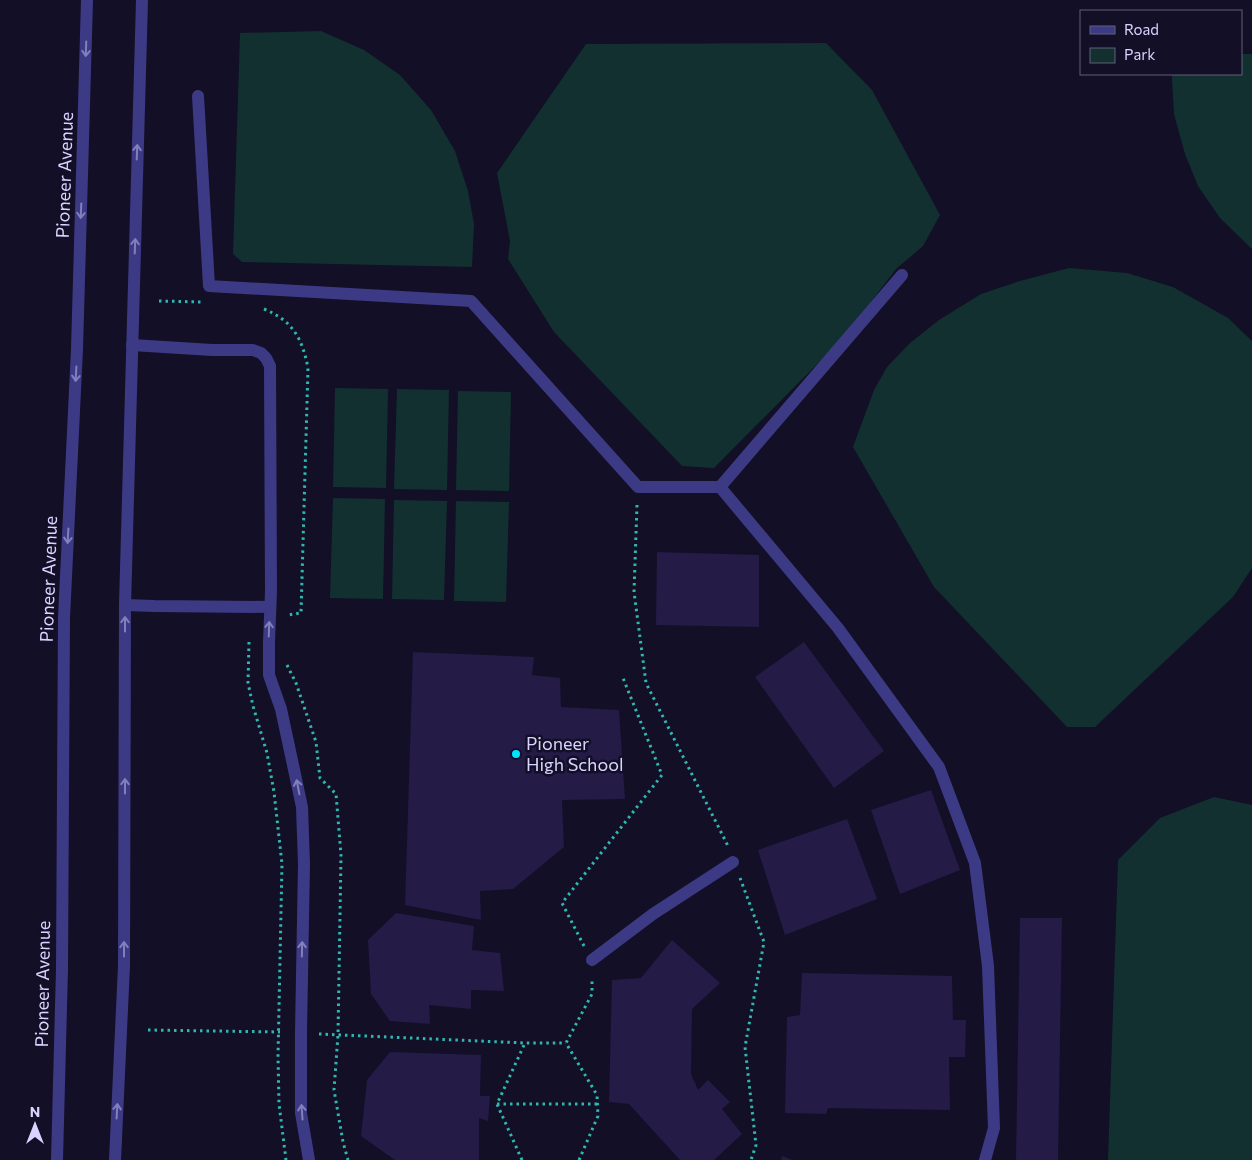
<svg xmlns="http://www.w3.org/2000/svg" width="1252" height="1160" font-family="Commissioner,sans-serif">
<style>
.green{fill:#12302f}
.building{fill:#241b47}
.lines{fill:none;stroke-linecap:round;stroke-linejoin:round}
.path{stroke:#2fb8b0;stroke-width:3;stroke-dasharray:2.5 4;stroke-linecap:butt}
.minor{stroke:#3d3a85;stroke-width:12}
.oneway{stroke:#837fbc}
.poi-dot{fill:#00e5ff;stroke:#130f26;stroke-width:2}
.labels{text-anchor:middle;stroke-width:5;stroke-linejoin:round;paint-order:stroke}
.street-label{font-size:18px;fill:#d9d4ff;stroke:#130f26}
.poi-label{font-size:18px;fill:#d9d4ff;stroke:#130f26;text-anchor:start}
</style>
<rect width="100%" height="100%" fill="#130f26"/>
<!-- green -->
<g class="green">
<path d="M321,31L364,50L400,75L431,110L455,151L468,191L474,224L472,267L242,262L233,254L240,33Z"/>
<path d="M826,43L872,90L940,215L923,246L896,269L846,335L714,468L682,466L554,332L508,259L510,241L497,173L586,44Z"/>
<path d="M1241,54H1252V249L1220,218L1198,186L1185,154L1174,114L1172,79V74H1241Z"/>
<path d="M1069,268L1127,273L1173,287L1228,318L1252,341V568L1233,597L1095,727H1067L934,587L853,447L874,390L887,367L910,343L939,320L981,294L1020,281Z"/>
<path d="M335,388L388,389L386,488L333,487Z"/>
<path d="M397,389L449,390L447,490L394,489Z"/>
<path d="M458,391L511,392L509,491L456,490Z"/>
<path d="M333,498L385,499L383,599L330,598Z"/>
<path d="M394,500L447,501L444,600L392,599Z"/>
<path d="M456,501L509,502L506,602L454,601Z"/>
<path d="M1214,797L1252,805V1160H1108L1118,860L1160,818Z"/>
</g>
<!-- building -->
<g class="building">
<path d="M657,552L759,555V627L656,625Z"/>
<path d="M804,642L884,751L834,788L755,677Z"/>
<path d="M413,652L534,657L532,675L560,678L561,707L619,710L625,799L562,800L564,847L513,889L480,891L481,920L405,905Z"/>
<path d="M931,790L960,870L900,894L871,810Z"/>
<path d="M847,819L877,899L785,935L758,850Z"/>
<path d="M396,913L474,926L472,950L500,953L504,991L471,990V1009L429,1005L430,1024L390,1021L371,994L368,940Z"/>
<path d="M1020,918H1062L1058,1160H1016Z"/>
<path d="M672,940L720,983L692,1009L691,1074L698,1090L708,1080L730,1102L722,1109L742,1134L714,1160H680L629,1104L609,1102L612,980L641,978Z"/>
<path d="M802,973L952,976L953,1020H966L965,1057H949L950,1110L828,1108L826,1114L785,1113L787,1017L800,1015Z"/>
<path d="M390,1052L481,1055L480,1096H490L488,1121L479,1118V1160H395L361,1136L367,1080Z"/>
<path d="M782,1156L792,1160H781Z"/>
</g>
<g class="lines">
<!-- path -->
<g class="path">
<path d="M159,301L201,302"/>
<path d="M264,309C293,321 302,338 308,368L301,613L288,615"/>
<path d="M637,505L634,592L646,683L728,846"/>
<path d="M249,642L248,683L253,706L267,753L274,792L282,864L278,1056L279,1104L286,1160"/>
<path d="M287,665L296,683L316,742L320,778L336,794L341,855L338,1035L334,1090L343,1142L348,1160"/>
<path d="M740,878L764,942L745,1047L756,1145L751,1160"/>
<path d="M584,946L562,903L662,775L623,678"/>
<path d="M148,1030L280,1032"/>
<path d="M319,1034L525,1043H566"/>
<path d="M497,1104H597"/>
<path d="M522,1160L497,1104L525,1043"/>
<path d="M579,1160L598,1116L597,1095L566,1043L592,994V978"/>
</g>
<!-- minor -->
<g class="minor">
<path d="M198,96L209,286L471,301L638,487H720L838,628L939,767L975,863L988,966L994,1128L985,1160"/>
<path d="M132,345L212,350H253L261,353L266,358L270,366L271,591L269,642V675L281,709L302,807L304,864L301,1032V1113L309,1160"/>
<path d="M720,487L902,275"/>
<path d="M125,605L154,606L270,607"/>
<path d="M592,960L653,914L733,862"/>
<path d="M57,1160L62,969L64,618L77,349L87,0"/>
<path d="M115,1160L124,966L125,605L142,0"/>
</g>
</g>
<!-- one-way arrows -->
<defs><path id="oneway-shaft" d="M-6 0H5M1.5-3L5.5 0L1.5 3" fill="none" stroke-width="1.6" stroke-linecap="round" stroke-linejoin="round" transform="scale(1.25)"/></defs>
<g class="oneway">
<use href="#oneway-shaft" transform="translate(86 49) rotate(92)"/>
<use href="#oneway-shaft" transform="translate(137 152) rotate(-88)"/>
<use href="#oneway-shaft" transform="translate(81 211) rotate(92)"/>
<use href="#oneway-shaft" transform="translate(135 246) rotate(-88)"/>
<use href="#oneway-shaft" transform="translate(76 374) rotate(93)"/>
<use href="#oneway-shaft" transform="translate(68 536) rotate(93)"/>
<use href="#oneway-shaft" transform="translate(125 624) rotate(-90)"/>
<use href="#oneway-shaft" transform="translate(269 629) rotate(-88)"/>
<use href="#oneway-shaft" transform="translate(125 786) rotate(-90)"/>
<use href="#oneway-shaft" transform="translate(298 787) rotate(-101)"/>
<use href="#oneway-shaft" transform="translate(124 949) rotate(-90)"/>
<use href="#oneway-shaft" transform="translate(302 949) rotate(-89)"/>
<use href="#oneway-shaft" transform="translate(117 1111) rotate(-87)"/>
<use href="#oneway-shaft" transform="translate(302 1112) rotate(-94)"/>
</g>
<!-- markers -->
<circle class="poi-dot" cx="516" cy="754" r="5"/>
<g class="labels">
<!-- street labels -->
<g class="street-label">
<text transform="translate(65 175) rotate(-88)" y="6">Pioneer Avenue</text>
<text transform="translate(49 579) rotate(-88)" y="6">Pioneer Avenue</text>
<text transform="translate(43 984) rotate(-89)" y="6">Pioneer Avenue</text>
</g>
<!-- poi labels -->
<g class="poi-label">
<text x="526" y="750">Pioneer<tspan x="526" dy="21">High School</tspan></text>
</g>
</g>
<!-- legend -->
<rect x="1080" y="10" width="162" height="65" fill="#130f26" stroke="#625e7d"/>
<rect x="1090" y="26" width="25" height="8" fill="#3d3a85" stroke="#625e7d"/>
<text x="1124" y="35" font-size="15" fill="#d9d4ff">Road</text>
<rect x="1090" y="48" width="25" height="15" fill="#12302f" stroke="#625e7d"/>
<text x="1124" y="60" font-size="15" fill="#d9d4ff">Park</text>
<!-- north arrow -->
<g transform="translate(35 1125)" stroke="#130f26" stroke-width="4" paint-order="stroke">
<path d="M0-4L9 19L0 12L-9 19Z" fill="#d9d4ff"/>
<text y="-8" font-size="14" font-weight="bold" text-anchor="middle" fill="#d9d4ff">N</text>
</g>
</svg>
